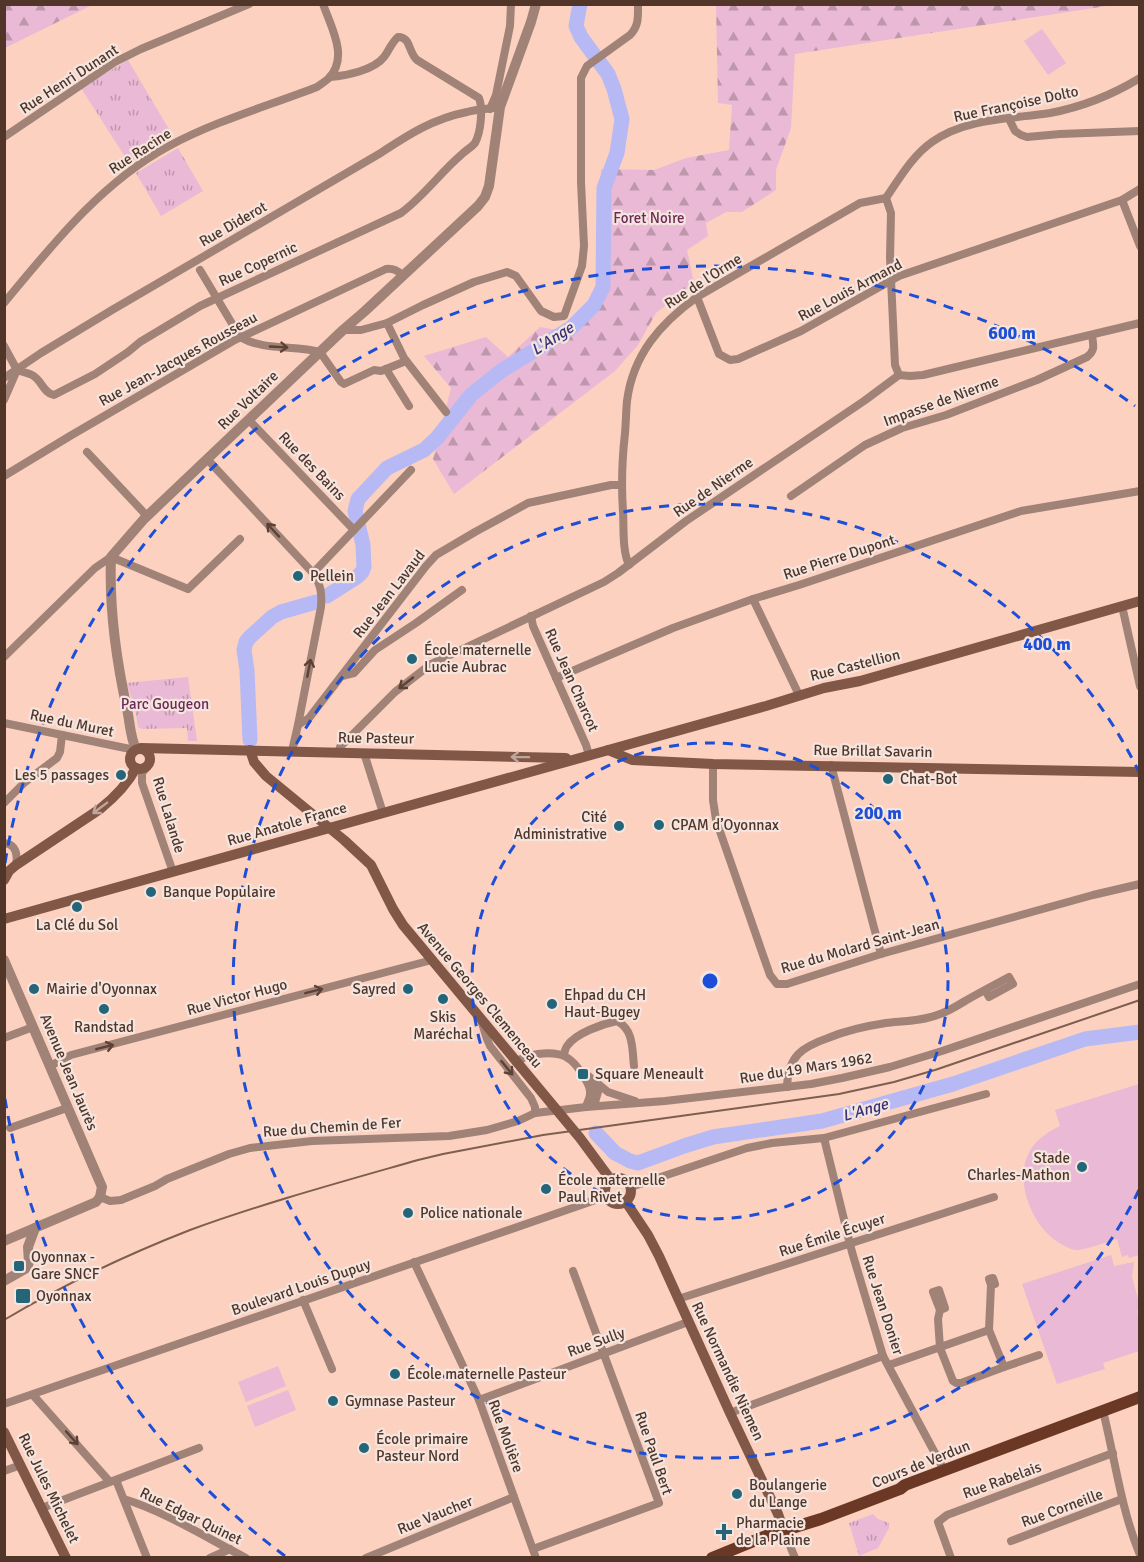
<svg xmlns="http://www.w3.org/2000/svg" width="1144" height="1562" font-family="Signika,sans-serif">
<style>
.grass{fill:url(#grass-tufts)}
.forest{fill:url(#forest-firs)}
.pitch{fill:#e9b9d5}
.lines{fill:none;stroke-linecap:round;stroke-linejoin:round}
.river{stroke:#b6b9f4;stroke-width:15}
.minor{stroke:#a08277;stroke-width:8}
.tertiary{stroke:#a08277;stroke-width:10}
.secondary{stroke:#815747;stroke-width:10}
.primary{stroke:#6a3824;stroke-width:12}
.rail{stroke:#7e5e50;stroke-width:2}
.oneway{stroke:#5d4135}
.oneway2{stroke:#c0a59b}
.ring{fill:none;stroke:#1d4ed8;stroke-width:3;stroke-dasharray:10 8}
.poi-dot{fill:#246579;stroke:#f4e5df;stroke-width:2}
.labels{text-anchor:middle;stroke-width:4.5;stroke-linejoin:round;paint-order:stroke}
.street-label{font-size:15px;fill:#513529;stroke:#f4e5df}
.park-label{font-size:15px;fill:#6e2957;stroke:#f4e5df}
.poi-label{font-size:15px;fill:#513529;stroke:#f4e5df;text-anchor:start}
.water-label{font-size:16px;font-style:italic;fill:#373277;stroke:#f4e5df}
.centre{fill:#1d4ed8;stroke:#f4e5df;stroke-width:3}
.ring-label{font-size:18px;text-anchor:middle;font-weight:bold;fill:#1d4ed8;stroke:#f4e5df;stroke-width:4.5;stroke-linejoin:round;paint-order:stroke}
</style>
<defs>
<pattern id="grass-tufts" width="24" height="20" patternUnits="userSpaceOnUse" patternTransform="scale(1.5)"><rect width="24" height="20" fill="#e9b9d5"/><path d="M3 7l-1-3M5 7V3M7 7l1-3M15 17l-1-3M17 17v-4M19 17l1-3" fill="none" stroke="#bf97ad"/></pattern>
<pattern id="forest-firs" width="22" height="20" patternUnits="userSpaceOnUse" patternTransform="scale(1.5)"><rect width="22" height="20" fill="#e9b9d5"/><path d="M5 1l3.5 6h-7zM16 11l3.5 6h-7z" fill="#bf97ad"/></pattern>
</defs>
<rect width="100%" height="100%" fill="#fcd1c0"/>
<!-- grass -->
<g class="grass">
<path d="M128,60L173,136L129,163L81,88Z"/>
<path d="M178,148L203,191L161,216L136,173Z"/>
<path d="M188,677L197,741H188L187,728L142,729L138,727L135,707L126,683Z"/>
<path d="M873,1514L878,1519L889,1523V1528L878,1548L859,1556L849,1523Z"/>
</g>
<!-- forest -->
<g class="forest">
<path d="M5,4H92V5L5,48Z"/>
<path d="M716,5H1113L795,54L791,128L776,170V190L742,212H726L706,223L708,236L687,250L694,283L656,313L638,345L615,371L454,494L433,459L451,388L424,356L486,337L508,357L540,327L557,330L587,308L598,283L601,169L654,170L686,158L729,150L732,105L718,103Z"/>
</g>
<!-- pitch -->
<g class="pitch">
<path d="M1042,29L1066,63L1048,75L1024,41Z"/>
<path d="M1139,1084V1255L1129,1258L1128,1255L1122,1257L1117,1239C1107,1242 1085,1250 1076,1250C1072,1250 1067,1247 1063,1245C1035,1232 1015,1186 1027,1157C1033,1141 1046,1133 1060,1126L1055,1110Z"/>
<path d="M1111,1255L1114,1266L1134,1262L1132,1277L1139,1303V1309L1137,1311L1139,1319V1351L1103,1363L1105,1369L1057,1384L1022,1284Z"/>
<path d="M278,1366L286,1386L246,1402L238,1382Z"/>
<path d="M288,1390L296,1410L255,1427L247,1406Z"/>
</g>
<g class="lines">
<!-- river -->
<g class="river">
<path d="M327,596L357,577L362,572L364,567L363,545L355,511L358,499L387,468L424,450L437,438L471,395L501,371L571,328L594,305L603,287L604,188L617,153L622,119L614,89L608,74L581,37L576,26L580,4"/>
<path d="M250,740L247,670L244,650L246,642L250,637L272,617L281,612L316,602"/>
<path d="M596,1133L615,1153L630,1161L638,1163L684,1146L713,1137L822,1121L953,1084L1085,1039L1140,1032"/>
</g>
<!-- minor -->
<g class="minor">
<path d="M490,109L496,95L510,26L511,4"/>
<path d="M1009,119L1015,131L1021,135L1027,137L1060,134L1140,131"/>
<path d="M4,137L115,62L141,49L249,4"/>
<path d="M886,198C899,179 912,156 932,142C965,118 1011,119 1050,113C1082,107 1112,95 1140,78"/>
<path d="M886,198L891,213L890,258L895,365L899,375"/>
<path d="M1122,200L1140,246"/>
<path d="M200,270L240,337C264,351 294,345 320,352L341,382L344,384L374,370L381,371L406,361"/>
<path d="M697,297L719,354L730,360L738,359L801,331L899,276L1122,200L1140,189"/>
<path d="M4,303C52,245 102,182 169,146C215,121 268,106 317,87C321,84 326,81 329,78C349,57 331,27 323,4"/>
<path d="M387,323L404,358L446,412"/>
<path d="M343,330H361L387,323L423,305L474,282L507,272L516,276L541,311L554,317L564,316L582,266L584,246L581,182V78L587,66L630,35C639,26 638,17 638,4"/>
<path d="M4,346L17,370"/>
<path d="M386,369L409,406"/>
<path d="M17,370C22,372 28,373 32,375C42,380 43,393 54,395L95,374L128,352L140,342L200,306L401,213C424,196 440,173 461,155C466,150 471,148 475,143C481,132 483,109 479,98L417,60C408,52 411,37 398,37C391,43 389,51 384,57C374,70 346,76 330,77"/>
<path d="M4,378L41,353L112,310L379,154C408,135 432,119 467,112C478,109 489,109 500,107"/>
<path d="M4,400L17,370"/>
<path d="M249,420L354,530"/>
<path d="M87,452L147,516"/>
<path d="M207,459L313,573C321,585 322,593 321,607L298,725"/>
<path d="M4,476L70,436L233,341L386,269C393,268 397,270 402,275"/>
<path d="M791,496L865,445L902,428L946,415L1037,380L1087,357C1096,350 1093,345 1092,335"/>
<path d="M629,565C622,550 624,528 623,511C621,483 622,460 625,433C626,422 626,411 627,401C633,354 661,323 697,297L860,203L886,198"/>
<path d="M313,573L411,470"/>
<path d="M753,599L799,695"/>
<path d="M1122,606L1140,686"/>
<path d="M531,616L533,626L586,745L589,755"/>
<path d="M4,657L95,568L111,557L188,589L240,539"/>
<path d="M342,676L354,673L375,650L416,623L462,590"/>
<path d="M556,678L673,628L753,599L799,585L1021,511L1140,491"/>
<path d="M4,723L135,750"/>
<path d="M292,751L298,725L309,718L426,566L436,555L475,532L528,503L611,485H621"/>
<path d="M338,753L340,747L395,692L431,664L604,582L618,573L686,521L864,401L899,375L910,376L923,375L1140,323"/>
<path d="M364,753L383,813"/>
<path d="M713,764V800L716,820L770,975L777,984H787L881,954L1093,895L1140,884"/>
<path d="M831,765L881,954"/>
<path d="M147,767L142,773V783L173,872"/>
<path d="M4,803L25,782L57,758L60,752L62,735"/>
<path d="M4,843C16,844 18,855 16,865"/>
<path d="M482,1023L487,1039L490,1046L531,1098L535,1107V1113"/>
<path d="M4,1038L33,1027"/>
<path d="M564,1055C564,1053 566,1047 567,1046C576,1033 602,1024 617,1021C634,1030 632,1049 634,1066"/>
<path d="M516,1062C523,1057 530,1055 538,1054C561,1051 572,1056 584,1077C587,1082 591,1087 590,1094C590,1098 587,1103 586,1107"/>
<path d="M50,1066L71,1055L432,960"/>
<path d="M586,1074L608,1092L635,1101"/>
<path d="M787,1087C788,1056 802,1047 828,1038C847,1030 866,1026 886,1023C904,1021 923,1021 940,1014C949,1011 957,1006 965,1001C979,993 994,985 1009,977L1013,984L989,997L985,990"/>
<path d="M594,1106L598,1092L594,1083"/>
<path d="M10,1128L67,1108"/>
<path d="M824,1138L852,1252L883,1356L944,1470"/>
<path d="M631,1187L747,1148L772,1143L824,1138L986,1094"/>
<path d="M100,1197L110,1201L121,1200L155,1186L167,1179L229,1154L250,1148L312,1141L449,1136L487,1130L518,1121L535,1113L586,1107L665,1101L811,1084L842,1078L890,1067L942,1051L1140,984"/>
<path d="M414,1262L479,1400L536,1558"/>
<path d="M678,1299L994,1197"/>
<path d="M303,1300L332,1369"/>
<path d="M989,1330L991,1285L989,1279L993,1278L995,1284L991,1285"/>
<path d="M889,1365L989,1330L1004,1367L961,1383H956L953,1381L940,1348L938,1319L940,1310L933,1292L939,1290L945,1308L940,1310"/>
<path d="M1004,1367L1039,1355"/>
<path d="M33,1395L109,1481"/>
<path d="M479,1400L688,1322"/>
<path d="M4,1404L607,1196"/>
<path d="M1103,1411C1115,1459 1121,1509 1140,1555"/>
<path d="M730,1413L883,1356"/>
<path d="M4,1471L21,1465"/>
<path d="M116,1480L147,1558"/>
<path d="M124,1499C166,1512 207,1538 246,1558"/>
<path d="M42,1508L199,1448"/>
<path d="M784,1531L795,1558"/>
<path d="M1011,1541L1122,1499"/>
<path d="M533,1549L659,1503L573,1271"/>
<path d="M210,1558L230,1549"/>
<path d="M366,1558L514,1497"/>
<path d="M951,1558L938,1522L947,1515L1113,1453"/>
</g>
<!-- tertiary -->
<g class="tertiary">
<path d="M136,749C130,737 130,722 127,709C116,659 109,608 111,557L144,519L343,330L365,311L478,206L485,197L489,186L500,107L531,22L536,4"/>
<path d="M4,960L102,1187L100,1197L96,1202L4,1241"/>
<path d="M4,1281L25,1269L28,1265L29,1262L28,1247L35,1228"/>
</g>
<!-- secondary -->
<g class="secondary">
<path d="M141,748L566,758"/>
<circle cx="140" cy="759" r="10"/>
<path d="M250,750L254,762L266,776L344,840L371,865L393,909L403,925L580,1138L611,1180"/>
<path d="M608,750L632,760L713,764L1140,772"/>
<path d="M4,880L9,871L16,865L100,809C115,797 127,785 136,768"/>
<path d="M4,919L766,706L824,688L860,681L1140,601"/>
<circle cx="618" cy="1191" r="13"/>
<path d="M626,1202L648,1235L659,1256L730,1413L778,1514L784,1531"/>
<path d="M4,1432L66,1558"/>
</g>
<!-- primary -->
<path class="primary" d="M712,1558L766,1536L821,1519L900,1489L905,1485L1140,1397"/>
<!-- rail -->
<path class="rail" d="M4,1320C63,1285 126,1255 190,1230C264,1203 341,1182 418,1160L443,1154L543,1135L839,1094L894,1082L935,1070L1140,1000"/>
</g>
<!-- one-way arrows -->
<defs><path id="oneway-shaft" d="M-6 0H5M1.5-3L5.5 0L1.5 3" fill="none" stroke-width="1.6" stroke-linecap="round" stroke-linejoin="round" transform="scale(1.5)"/></defs>
<g class="oneway">
<use href="#oneway-shaft" transform="translate(279 347) rotate(3)"/>
<use href="#oneway-shaft" transform="translate(273 530) rotate(-133)"/>
<use href="#oneway-shaft" transform="translate(309 668) rotate(-79)"/>
<use href="#oneway-shaft" transform="translate(406 683) rotate(142)"/>
<use href="#oneway-shaft" transform="translate(314 991) rotate(-14)"/>
<use href="#oneway-shaft" transform="translate(105 1047) rotate(-14)"/>
<use href="#oneway-shaft" transform="translate(507 1068) rotate(51)"/>
<use href="#oneway-shaft" transform="translate(72 1438) rotate(48)"/>
</g>
<g class="oneway2">
<use href="#oneway-shaft" transform="translate(520 757) rotate(-179)"/>
<use href="#oneway-shaft" transform="translate(100 808) rotate(143)"/>
</g>
<!-- distance rings -->
<g class="ring">
<circle cx="710" cy="981" r="238"/>
<path d="M1139 1190A477 477 0 1 1 1139 772"/>
<path d="M285 1556A715 715 0 0 1 5 1099M5 863A715 715 0 0 1 1135 406"/>
</g>
<!-- markers -->
<g class="poi-dot">
<circle cx="298" cy="576" r="6"/>
<circle cx="412" cy="659" r="6"/>
<circle cx="121" cy="775" r="6"/>
<circle cx="888" cy="779" r="6"/>
<circle cx="659" cy="825" r="6"/>
<circle cx="619" cy="826" r="6"/>
<circle cx="151" cy="892" r="6"/>
<circle cx="77" cy="907" r="6"/>
<circle cx="34" cy="989" r="6"/>
<circle cx="408" cy="989" r="6"/>
<circle cx="443" cy="999" r="6"/>
<circle cx="552" cy="1004" r="6"/>
<circle cx="104" cy="1009" r="6"/>
<rect x="577" y="1068" width="12" height="12" rx="3"/>
<circle cx="1082" cy="1167" r="6"/>
<circle cx="546" cy="1189" r="6"/>
<circle cx="408" cy="1213" r="6"/>
<rect x="13" y="1260" width="12" height="12" rx="3"/>
<rect x="15" y="1288" width="16" height="16" rx="3"/>
<circle cx="395" cy="1374" r="6"/>
<circle cx="333" cy="1401" r="6"/>
<circle cx="364" cy="1448" r="6"/>
<circle cx="737" cy="1494" r="6"/>
<path d="M721 1523h6v6h6v6h-6v6h-6v-6h-6v-6h6z"/>
</g>
<g class="labels">
<!-- street labels -->
<g class="street-label">
<text transform="translate(69 79) rotate(-33)" y="5">Rue Henri Dunant</text>
<text transform="translate(1016 104) rotate(-12)" y="5">Rue Françoise Dolto</text>
<text transform="translate(140 151) rotate(-33)" y="5">Rue Racine</text>
<text transform="translate(233 224) rotate(-30)" y="5">Rue Diderot</text>
<text transform="translate(258 264) rotate(-25)" y="5">Rue Copernic</text>
<text transform="translate(703 281) rotate(-33)" y="5">Rue de l'Orme</text>
<text transform="translate(850 290) rotate(-28)" y="5">Rue Louis Armand</text>
<text transform="translate(178 359) rotate(-29)" y="5">Rue Jean-Jacques Rousseau</text>
<text transform="translate(248 400) rotate(-44)" y="5">Rue Voltaire</text>
<text transform="translate(941 401) rotate(-20)" y="5">Impasse de Nierme</text>
<text transform="translate(312 466) rotate(46)" y="5">Rue des Bains</text>
<text transform="translate(713 487) rotate(-35)" y="5">Rue de Nierme</text>
<text transform="translate(839 557) rotate(-18)" y="5">Rue Pierre Dupont</text>
<text transform="translate(389 594) rotate(-52)" y="5">Rue Jean Lavaud</text>
<text transform="translate(855 665) rotate(-14)" y="5">Rue Castellion</text>
<text transform="translate(572 680) rotate(66)" y="5">Rue Jean Charcot</text>
<text transform="translate(72 723) rotate(12)" y="5">Rue du Muret</text>
<text transform="translate(376 738) rotate(1)" y="5">Rue Pasteur</text>
<text transform="translate(873 751) rotate(1)" y="5">Rue Brillat Savarin</text>
<text transform="translate(169 815) rotate(73)" y="5">Rue Lalande</text>
<text transform="translate(287 824) rotate(-16)" y="5">Rue Anatole France</text>
<text transform="translate(860 946) rotate(-16)" y="5">Rue du Molard Saint-Jean</text>
<text transform="translate(480 995) rotate(50)" y="5">Avenue Georges Clemenceau</text>
<text transform="translate(237 997) rotate(-15)" y="5">Rue Victor Hugo</text>
<text transform="translate(806 1068) rotate(-9)" y="5">Rue du 19 Mars 1962</text>
<text transform="translate(69 1072) rotate(67)" y="5">Avenue Jean Jaurès</text>
<text transform="translate(332 1127) rotate(-4)" y="5">Rue du Chemin de Fer</text>
<text transform="translate(832 1235) rotate(-18)" y="5">Rue Émile Écuyer</text>
<text transform="translate(301 1287) rotate(-19)" y="5">Boulevard Louis Dupuy</text>
<text transform="translate(883 1305) rotate(72)" y="5">Rue Jean Donier</text>
<text transform="translate(596 1342) rotate(-20)" y="5">Rue Sully</text>
<text transform="translate(728 1371) rotate(65)" y="5">Rue Normandie Niemen</text>
<text transform="translate(506 1436) rotate(70)" y="5">Rue Molière</text>
<text transform="translate(654 1453) rotate(71)" y="5">Rue Paul Bert</text>
<text transform="translate(921 1464) rotate(-22)" y="5">Cours de Verdun</text>
<text transform="translate(1002 1480) rotate(-20)" y="5">Rue Rabelais</text>
<text transform="translate(49 1488) rotate(64)" y="5">Rue Jules Michelet</text>
<text transform="translate(1062 1508) rotate(-20)" y="5">Rue Corneille</text>
<text transform="translate(435 1515) rotate(-22)" y="5">Rue Vaucher</text>
<text transform="translate(191 1516) rotate(26)" y="5">Rue Edgar Quinet</text>
</g>
<!-- park labels -->
<g class="park-label">
<text x="649" y="223">Foret Noire</text>
<text x="165" y="709">Parc Gougeon</text>
</g>
<!-- poi labels -->
<g class="poi-label">
<text x="310" y="581">Pellein</text>
<text x="424" y="655">École maternelle<tspan x="424" dy="17">Lucie Aubrac</tspan></text>
<text x="109" y="780" text-anchor="end">Les 5 passages</text>
<text x="900" y="784">Chat-Bot</text>
<text x="607" y="822" text-anchor="end">Cité<tspan x="607" dy="17">Administrative</tspan></text>
<text x="671" y="830">CPAM d’Oyonnax</text>
<text x="163" y="897">Banque Populaire</text>
<text x="77" y="930" text-anchor="middle">La Clé du Sol</text>
<text x="46" y="994">Mairie d'Oyonnax</text>
<text x="396" y="994" text-anchor="end">Sayred</text>
<text x="564" y="1000">Ehpad du CH<tspan x="564" dy="17">Haut-Bugey</tspan></text>
<text x="443" y="1022" text-anchor="middle">Skis<tspan x="443" dy="17">Maréchal</tspan></text>
<text x="104" y="1032" text-anchor="middle">Randstad</text>
<text x="595" y="1079">Square Meneault</text>
<text x="1070" y="1163" text-anchor="end">Stade<tspan x="1070" dy="17">Charles-Mathon</tspan></text>
<text x="558" y="1185">École maternelle<tspan x="558" dy="17">Paul Rivet</tspan></text>
<text x="420" y="1218">Police nationale</text>
<text x="31" y="1262">Oyonnax -<tspan x="31" dy="17">Gare SNCF</tspan></text>
<text x="36" y="1301">Oyonnax</text>
<text x="407" y="1379">École maternelle Pasteur</text>
<text x="345" y="1406">Gymnase Pasteur</text>
<text x="376" y="1444">École primaire<tspan x="376" dy="17">Pasteur Nord</tspan></text>
<text x="749" y="1490">Boulangerie<tspan x="749" dy="17">du Lange</tspan></text>
<text x="736" y="1528">Pharmacie<tspan x="736" dy="17">de la Plaine</tspan></text>
</g>
<!-- water labels -->
<g class="water-label">
<text transform="translate(552 338) rotate(-33)" y="6">L'Ange</text>
<text transform="translate(865 1109) rotate(-16)" y="6">L'Ange</text>
</g>
</g>
<circle cx="710" cy="981" r="9" class="centre"/>
<g class="ring-label">
<text x="1012" y="339">600 m</text>
<text x="1047" y="650">400 m</text>
<text x="878" y="819">200 m</text>
</g>
<!-- border -->
<rect width="1144" height="1562" fill="none" stroke="#513529" stroke-width="12"/>
</svg>
